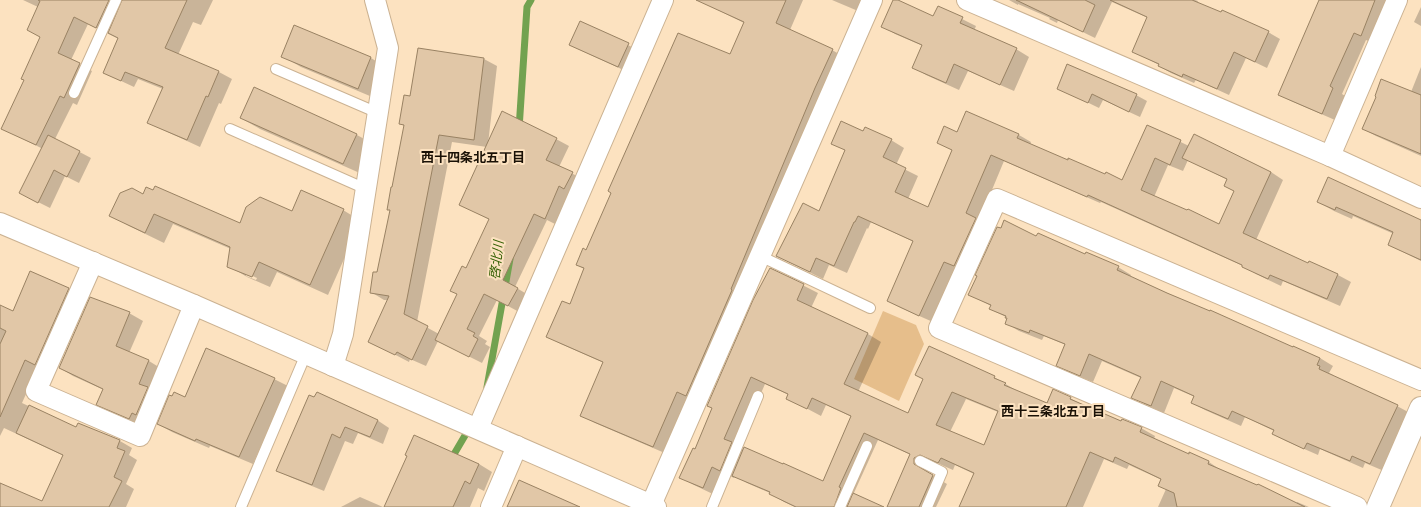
<svg xmlns="http://www.w3.org/2000/svg" width="1421" height="507" font-family="'Varela Round','Noto Sans JP',sans-serif">
<style>
.green{fill:#e6be8b}
.shadow{fill:#0003;fill-rule:evenodd}
.lines{fill:none;stroke-linecap:round;stroke-linejoin:round}
.stream{stroke:#72a250;stroke-width:7}
.building{fill:#e1c7a7;stroke:#998263;fill-rule:evenodd}
.lane-casing{stroke:#cbb292;stroke-width:12}
.street-casing{stroke:#cbb292;stroke-width:22}
.secondary-casing{stroke:#cbb292;stroke-width:24}
.lane{stroke:#fff;stroke-width:10}
.street{stroke:#fff;stroke-width:20}
.secondary{stroke:#fff;stroke-width:22}
.labels{text-anchor:middle;stroke-width:4;stroke-linejoin:round;paint-order:stroke}
.neighbourhood-label{font-size:13px;font-weight:bold;fill:#1a1106;stroke:#fce2c0}
.water-label{font-size:13px;font-style:italic;fill:#356105;stroke:#fce2c0}
</style>
<rect width="100%" height="100%" fill="#fce2c0"/>
<!-- green -->
<path class="green" d="M883,311L916,325L924,344L899,401L854,379Z"/>
<!-- shadow -->
<g class="shadow">
<path d="M23,0H213L201,25L193,22L178,55L219,72L232,79L221,104L219,103L200,147L161,129L149,122L163,89L138,79L134,87L104,73L119,39L88,24L71,60L92,71L77,105L73,103L55,139L91,158L79,183L65,176L50,208L32,199L43,149L15,135L26,80L41,37L38,7Z"/>
<path d="M698,0H803L790,30L832,50L846,58L667,454L595,423L582,416L604,363L561,344L548,337L570,306L584,269L577,265L730,56L744,23Z"/>
<path d="M832,0H863L858,11Z"/>
<path d="M894,0L934,17L938,7L976,26L974,31L1016,49L1029,57L1014,91L968,71L959,90L926,75L913,67L923,46L895,34L882,26Z"/>
<path d="M1009,0H1195L1198,1L1197,3L1268,32L1280,39L1267,68L1246,58L1229,95L1196,80L1194,83L1171,73L1159,66V65L1133,51L1148,18L1112,2L1095,38L1058,20L1057,23L1049,19L1050,18L1018,4V5Z"/>
<path d="M1320,0H1385L1389,3L1373,43L1366,40L1342,94L1345,96L1335,120L1291,101L1279,94Z"/>
<path d="M1421,7V26L1414,22Z"/>
<path d="M581,22L640,51L630,73L582,51L570,45Z"/>
<path d="M294,26L371,58L389,69L377,99L301,67L282,56Z"/>
<path d="M418,50L484,59L497,66L488,144L556,139L569,146L559,167L585,180L557,225L547,220L515,287L530,296L521,313L497,300L479,336L487,341L485,344L490,347L482,363L438,341L426,366L410,359L409,362L369,341L388,300H384L371,292L377,273L391,210L388,209L405,126L400,124L411,98ZM452,142L487,147L473,211L490,220L466,270L458,294L439,334L417,322Z"/>
<path d="M1421,67V156L1376,136L1363,129L1411,92Z"/>
<path d="M1058,88L1136,95L1147,101L1140,117L1103,100L1099,108Z"/>
<path d="M241,118L357,135L375,145L362,174L260,129Z"/>
<path d="M1147,126L1189,146L1271,172L1283,180L1256,240L1308,265L1309,263L1338,275L1351,282L1340,306L1283,281L1281,286L1256,274L1243,266L1101,202L1100,203L1004,161L979,221L933,322L901,308L888,301L914,242L871,222L868,229L867,228L847,273L829,265L823,279L777,256L820,212L846,151L832,143L863,132L891,140L904,148L896,165L918,176L908,199L929,209L953,151L938,142L958,133L1019,135L1031,142L1030,145L1105,176L1123,181ZM1188,160L1228,180L1225,186L1235,192L1220,225L1154,197L1168,165L1183,171Z"/>
<path d="M144,195L240,224L292,212L343,210L361,221L328,295L277,272L270,287L247,277L229,266L231,249L173,224L164,243L129,226L111,216ZM246,273L257,278L256,280L246,276Z"/>
<path d="M1318,202L1421,220V261L1389,245L1394,234L1353,216L1352,219L1334,211Z"/>
<path d="M1037,237L1118,267L1131,275L1130,277L1167,293L1293,348L1320,358L1333,366L1329,373L1333,375L1332,376L1397,406L1410,413L1384,471L1365,463L1363,468L1320,449L1318,455L1286,441L1273,434L1274,431L1245,417L1241,426L1205,410L1192,403L1195,397L1174,388L1164,413L1146,405L1133,397L1141,378L1102,361L1093,382L1070,373L1057,365L1066,345L1044,336L1042,340L1019,331L1006,323L1008,318L990,309L991,306L970,295Z"/>
<path d="M771,269L818,293L811,308L868,334L881,342L858,392L909,414L924,379L994,377L1019,392L1047,405L1070,398L1085,406L1122,422L1141,428L1155,436L1154,439L1189,456L1190,454L1209,462L1222,471L1297,504V502L1309,507H1158L1166,489L1162,480L1129,465L1127,469L1104,459L1083,507H960L974,474L955,465L953,470L937,463H930L927,469L929,473L947,484L936,507H888L911,455L878,440L853,495L881,507H795L784,502L770,493L747,483L735,476L734,478L726,474L717,496L694,485L680,477L695,450ZM765,384L789,395L787,398L821,416L826,405L852,417L823,482L738,447ZM966,399L998,412L984,446L950,432Z"/>
<path d="M69,288L81,296L38,367L22,403L76,428L120,441L132,448L129,455L137,460L126,484L134,489L126,507H0V484L42,502L64,456L4,428L0,436V306L14,312Z"/>
<path d="M129,313L143,321L129,353L149,361L162,369L143,426L111,412L98,404L104,390L73,376L60,368Z"/>
<path d="M274,379L288,386L253,464L210,446L209,448L172,432L158,424L185,398Z"/>
<path d="M310,396L377,420L389,428L383,444L358,433L353,444L345,441L324,491L290,477L277,470Z"/>
<path d="M479,464L492,472L484,491L478,488L470,507H427Z"/>
<path d="M360,497L383,507H341Z"/>
</g>
<g class="lines">
<!-- stream -->
<g class="stream">
<path d="M519,129L527,7L531,0"/>
<path d="M487,387L510,259"/>
<path d="M450,461L470,427"/>
</g>
</g>
<!-- building -->
<g class="building">
<path d="M38,0H109L96,28L74,17L58,53L80,63L64,98L60,96L36,145L1,129L24,80L21,79L40,37L27,30L40,1Z"/>
<path d="M122,0H187L165,48L219,71L208,97L206,96L187,140L147,123L163,87L125,72L121,81L103,73L118,38L108,33Z"/>
<path d="M696,0H786L776,23L833,49L815,88L731,289L732,290L686,396L677,392L653,447L580,416L603,362L546,337L562,301L570,304L584,268L576,265L583,248L586,250L611,193L608,191L678,33L730,54L744,22Z"/>
<path d="M893,0H898L933,16L938,6L963,17L960,23L1017,48L1000,85L954,64L946,83L912,68L922,45L881,27Z"/>
<path d="M1016,0H1085L1095,5L1083,32Z"/>
<path d="M1110,0H1192L1221,12L1222,10L1269,31L1255,62L1234,52L1217,89L1183,74L1182,77L1158,66L1159,64L1132,52L1147,17Z"/>
<path d="M1319,0H1375L1361,36L1354,33L1330,86L1333,88L1322,114L1278,95Z"/>
<path d="M580,21L629,43L618,67L569,45Z"/>
<path d="M294,25L371,57L358,89L281,57Z"/>
<path d="M418,48L484,58L474,140L439,135L404,314L428,326L412,360L397,352L395,355L368,342L389,296L370,293L373,272H377L390,210H387L391,187H392L404,125L399,124L404,95L410,96Z"/>
<path d="M1067,64L1137,94L1129,112L1092,94L1088,103L1057,89Z"/>
<path d="M1381,79L1421,95V154L1362,129L1376,97L1375,96Z"/>
<path d="M254,87L357,134L343,164L240,118Z"/>
<path d="M502,111L557,138L546,160L573,172L564,189L559,186L545,219L534,214L503,280L518,288L508,306L484,294L467,329L475,333L473,336L478,339L469,357L435,340L457,294L450,291L462,266L466,268L489,219L459,205Z"/>
<path d="M966,111L1019,134L1017,138L1068,160V158L1105,174L1106,172L1122,180L1147,125L1181,140L1170,165L1155,158L1141,190L1187,210L1188,209L1219,224L1234,191L1224,186L1227,179L1182,158L1194,134L1271,172L1243,233L1308,263L1309,261L1338,274L1327,299L1270,275L1268,279L1242,267V265L1088,195L1087,197L991,155L966,213L976,218L954,266L944,262L919,316L887,301L913,241L858,216L855,222H854L834,266L816,258L810,272L776,256L803,203L819,211L845,150L831,144L841,121L863,131L865,127L892,139L883,157L906,168L895,192L928,207L952,150L937,143L944,126L957,132Z"/>
<path d="M48,135L80,151L67,177L54,170L38,203L19,193Z"/>
<path d="M1328,177L1421,220V260L1388,245L1393,232L1336,207L1335,210L1317,202Z"/>
<path d="M155,186L240,223L246,207L260,197L292,211L301,190L344,209L310,285L259,262L252,277L227,267L230,247L154,214L145,233L109,216L120,193L132,188L143,194L146,187L153,190Z"/>
<path d="M1004,220L1036,236L1038,233L1085,254L1086,252L1119,266L1117,270L1167,293L1210,311V310L1293,347V346L1320,358L1317,365L1320,366L1319,369L1398,405L1370,464L1352,456L1350,461L1307,443L1304,449L1272,434L1274,430L1232,411L1228,419L1191,403L1194,396L1161,381L1151,406L1131,398L1141,377L1089,354L1080,376L1056,366L1065,344L1030,330L1029,333L1005,324L1007,318H1005L1006,316L989,309L991,305L968,295L977,276L975,275L997,227L1001,228Z"/>
<path d="M770,268L804,284L797,300L868,333L844,384L908,413L923,379L915,375L929,346L995,376L994,378L1006,383L1004,385L1047,403L1053,389L1071,397L1070,399L1121,421L1122,419L1142,427L1140,432L1189,454V452L1209,461L1208,464L1257,485L1258,484L1305,507H1177L1174,493L1158,486L1161,479L1115,457L1113,462L1090,452L1066,507H959L974,473L941,458L938,463L920,455L914,458V464L933,475L919,507H887L910,454L864,433L839,487L841,488L834,507H796L769,494L770,492L732,476L744,447L783,464V463L823,481L851,416L812,398L807,409L786,399L788,394L751,377L724,439L732,442L720,471L712,467L703,488L679,478L693,448L695,449L712,408L707,406L753,300ZM952,392L998,411L984,445L936,425Z"/>
<path d="M30,271L69,288L35,365L25,360L0,417V344L6,331L0,328V305L13,311Z"/>
<path d="M90,297L130,312L116,346L149,360L139,384L148,387L136,415L132,413L129,419L96,405L103,389L59,368Z"/>
<path d="M206,348L275,378L239,457L196,439L195,441L157,424L169,395L172,396L174,392L185,397Z"/>
<path d="M317,392L378,420L370,437L345,427L340,438L332,434L312,485L276,471L309,395L314,397Z"/>
<path d="M29,405L76,427L78,423L120,440L117,448L125,451L114,477L122,481L109,507H0V483L42,501L63,455L16,433Z"/>
<path d="M414,435L479,464L470,484L465,481L453,507H384L407,456L405,455Z"/>
<path d="M519,480L580,507H507Z"/>
<path d="M853,493L884,507H847Z"/>
</g>
<g class="lines">
<defs>
<g id="lane">
<path d="M276,69L378,113"/>
<path d="M74,93L116,0"/>
<path d="M230,129L366,189"/>
<path d="M760,256L870,308"/>
<path d="M920,461L942,472L927,507"/>
<path d="M241,507L306,354"/>
<path d="M712,507L758,396"/>
<path d="M840,507L867,446"/>
</g>
<g id="street">
<path d="M967,0L1330,156L1421,198"/>
<path d="M1330,156L1397,0"/>
<path d="M0,223L194,305L656,507"/>
<path d="M93,262L36,391L140,436L194,305"/>
<path d="M333,366L343,334L388,48L375,0"/>
<path d="M478,428L663,0"/>
<path d="M651,505L872,0"/>
<path d="M491,507L517,446"/>
<path d="M1357,507L939,328L997,199L1421,380"/>
</g>
<path id="secondary" d="M1378,507L1421,408"/>
</defs>
<!-- lane casing -->
<use href="#lane" class="lane-casing"/>
<!-- street casing -->
<use href="#street" class="street-casing"/>
<!-- secondary casing -->
<use href="#secondary" class="secondary-casing"/>
<!-- lane -->
<use href="#lane" class="lane"/>
<!-- street -->
<use href="#street" class="street"/>
<!-- secondary -->
<use href="#secondary" class="secondary"/>
</g>
<g class="labels">
<!-- neighbourhood labels -->
<g class="neighbourhood-label">
<text x="473" y="162">西十四条北五丁目</text>
<text x="1053" y="416">西十三条北五丁目</text>
</g>
<!-- water labels -->
<g class="water-label">
<text transform="translate(496 260) rotate(-84)" y="5">啓北川</text>
</g>
</g>
</svg>
